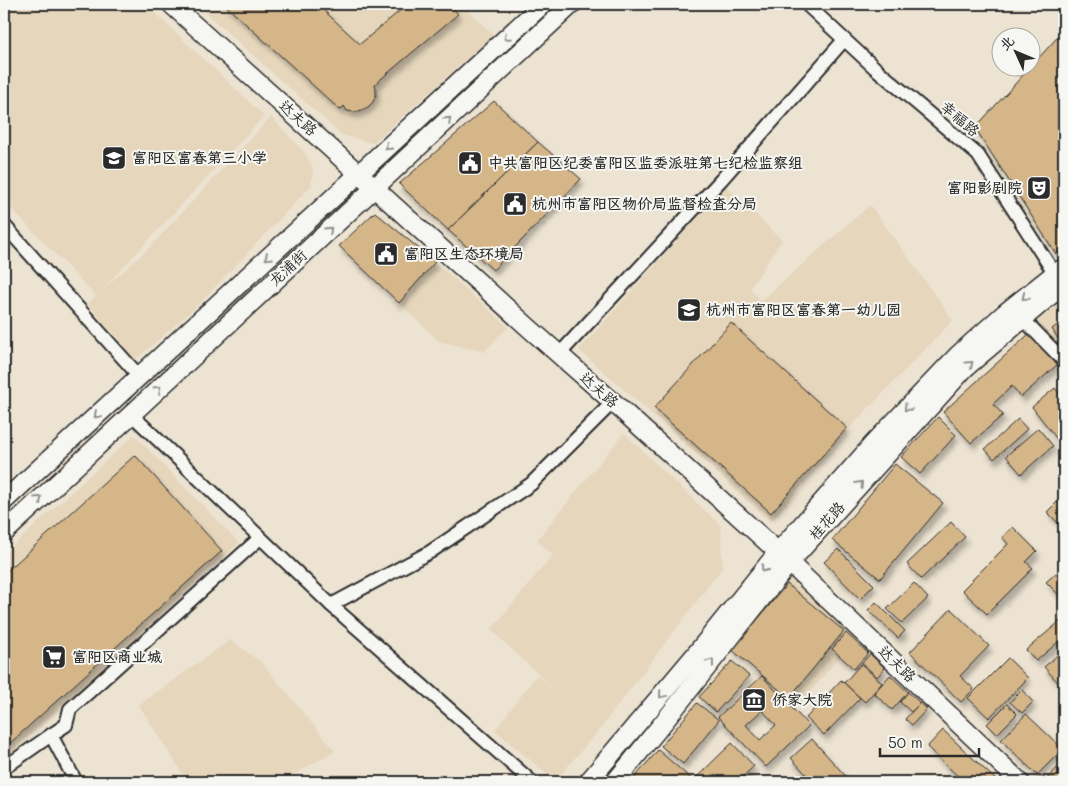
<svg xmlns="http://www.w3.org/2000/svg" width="1068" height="786" font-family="Mali,'LXGW WenKai TC',sans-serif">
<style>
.built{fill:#e5d6bc}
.building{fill:#d5b689;stroke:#2b2b2b;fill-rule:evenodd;filter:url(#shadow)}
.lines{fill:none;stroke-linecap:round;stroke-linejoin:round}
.street-casing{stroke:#2b2b2b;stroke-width:16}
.secondary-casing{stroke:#2b2b2b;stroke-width:21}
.street{stroke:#f6f6f2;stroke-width:12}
.secondary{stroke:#f6f6f2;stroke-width:18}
.oneway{stroke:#90908e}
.labels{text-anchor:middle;stroke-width:4;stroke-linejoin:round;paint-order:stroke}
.street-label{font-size:15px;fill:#2b2b2b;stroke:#f6f6f2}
.poi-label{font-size:15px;font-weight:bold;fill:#2b2b2b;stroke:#f6f6f2;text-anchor:start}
</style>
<defs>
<filter id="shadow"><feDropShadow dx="3" dy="5.5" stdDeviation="2.5" flood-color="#0004"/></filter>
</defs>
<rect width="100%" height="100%" fill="#ece3d2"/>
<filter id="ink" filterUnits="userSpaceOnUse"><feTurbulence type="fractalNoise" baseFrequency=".02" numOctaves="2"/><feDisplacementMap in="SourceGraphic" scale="10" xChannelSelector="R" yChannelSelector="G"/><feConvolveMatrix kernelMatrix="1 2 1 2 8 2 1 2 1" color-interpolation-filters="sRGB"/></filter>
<g filter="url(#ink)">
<!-- built -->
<g class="built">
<path d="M4,4H145L264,116L100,292L148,249L271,117L304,152L313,168L311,186L196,307L135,360L88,304L96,296L4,201Z"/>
<path d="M196,4H462L493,35L373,143L342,135Z"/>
<path d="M726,186L782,240L750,288L761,301L870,205L953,320L856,421L771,522L666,426L579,350Z"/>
<path d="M435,262L508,327L484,352L439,341L399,303Z"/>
<path d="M1064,301V359L1034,322Z"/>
<path d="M624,433L721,526L722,568L599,730L555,781L495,730L537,675L565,699L491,630L553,555L537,540Z"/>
<path d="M134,435L239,543L4,760V554Z"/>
<path d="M790,575L857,635L799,706L732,650Z"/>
<path d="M230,640L262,663L335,751L281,782H188L139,705Z"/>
</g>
<!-- building -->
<g class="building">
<path d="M224,4H317L360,44L408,4H449L458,14L375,84L376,88V95L373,102L368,107L362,110L355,112L347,111L344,106L340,110Z"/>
<path d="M1064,30V249L1056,254L975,128Z"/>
<path d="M494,101L538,142L448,230L399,184Z"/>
<path d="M538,142L581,179L493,270L448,230Z"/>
<path d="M375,212L435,262L399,303L339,246Z"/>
<path d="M1064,320V348L1052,329Z"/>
<path d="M731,323L847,428L771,513L654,408Z"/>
<path d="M1030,333L1058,364L1021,397L1012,386L993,404L1003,415L971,443L943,412Z"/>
<path d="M1055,388L1064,400V448L1032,407Z"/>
<path d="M938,417L956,435L920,474L901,457Z"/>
<path d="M1018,419L1027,429L994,459L985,449Z"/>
<path d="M1038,428L1053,446L1021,474L1006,456Z"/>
<path d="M135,455L222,551L8,745L4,741V574Z"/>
<path d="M895,464L943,503L880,579L832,540Z"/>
<path d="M1064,495V529L1047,512Z"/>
<path d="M951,522L965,537L921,579L907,564Z"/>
<path d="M1013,527L1037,551L1026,562L1033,568L987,614L962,590L1008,544L1002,537Z"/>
<path d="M838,549L874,585L860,599L824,562Z"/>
<path d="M1056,573L1064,582V600L1046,582Z"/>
<path d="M914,583L928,598L902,623L887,609Z"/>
<path d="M787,584L844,631L789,698L732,650Z"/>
<path d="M876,602L905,631L898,638L868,610Z"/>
<path d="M951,609L989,646L960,676L974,689L961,702L910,652Z"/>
<path d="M1064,618V637L1036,661L1026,650Z"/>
<path d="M846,633L868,653L854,669L832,649Z"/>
<path d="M1061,652L1064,656V689L1044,667Z"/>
<path d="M870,654L885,668L877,677L862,663Z"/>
<path d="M1008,658L1028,678L989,718L968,698Z"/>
<path d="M732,661L749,676L716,712L699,697Z"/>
<path d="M861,664L882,683L865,702L844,683Z"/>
<path d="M890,675L908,692L892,710L874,693Z"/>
<path d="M762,676L809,726L766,767L718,717ZM762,710L776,725L760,740L746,725Z"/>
<path d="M841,680L860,698L824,735L806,718Z"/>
<path d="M1022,690L1033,702L1022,713L1010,702Z"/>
<path d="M908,692L920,703L911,712L900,702Z"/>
<path d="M697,703L719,720L683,764L661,746Z"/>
<path d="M920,703L927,709L912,725L905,719Z"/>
<path d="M1007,704L1017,714L997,734L987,724Z"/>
<path d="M1026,714L1063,749L1037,775L1001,740Z"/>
<path d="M943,730L998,782H964L927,747Z"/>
<path d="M812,739L851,782H813L791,758Z"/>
<path d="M732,743L754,766L737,782H700L696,778Z"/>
<path d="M658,750L695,782H631Z"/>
<path d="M1057,768L1064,775V782H1044Z"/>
</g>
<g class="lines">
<defs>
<g id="street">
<path d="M806,4L875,68L978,155L1058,279"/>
<path d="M4,225L139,376"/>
<path d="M1023,319L1064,361"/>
<path d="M565,348L721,180L844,40"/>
<path d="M131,414L331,605L532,782"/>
<path d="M331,605L430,552L531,484L613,402"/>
<path d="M51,735L66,725L70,709L260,538"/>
<path d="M4,768L51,735L76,782"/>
</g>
<g id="secondary">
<path d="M171,4L529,328L613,402L778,552L1020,782"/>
<path d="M4,501L543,4"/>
<path d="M4,533L572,4"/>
<path d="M588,782L695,655L778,552L874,443L958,355L1005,313L1054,274L1064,268"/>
<path d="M615,782L667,718L790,562L965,368L1064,284"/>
</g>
</defs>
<!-- street casing -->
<use href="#street" class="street-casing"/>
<!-- secondary casing -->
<use href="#secondary" class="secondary-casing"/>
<!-- street -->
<use href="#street" class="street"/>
<!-- secondary -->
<use href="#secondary" class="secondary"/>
</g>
<!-- one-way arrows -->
<defs><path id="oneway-chevron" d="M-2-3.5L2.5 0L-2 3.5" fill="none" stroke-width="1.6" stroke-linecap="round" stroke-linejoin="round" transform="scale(1.25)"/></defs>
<g class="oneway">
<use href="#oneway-chevron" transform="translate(507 37) rotate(137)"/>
<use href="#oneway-chevron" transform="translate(448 120) rotate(-43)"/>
<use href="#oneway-chevron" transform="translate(388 147) rotate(137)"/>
<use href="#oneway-chevron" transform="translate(329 230) rotate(-43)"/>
<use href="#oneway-chevron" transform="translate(268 257) rotate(137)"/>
<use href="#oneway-chevron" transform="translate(1025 297) rotate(141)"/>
<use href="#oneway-chevron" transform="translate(970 364) rotate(-42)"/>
<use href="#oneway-chevron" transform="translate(158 389) rotate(-43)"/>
<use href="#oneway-chevron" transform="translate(907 408) rotate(133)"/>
<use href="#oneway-chevron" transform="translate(97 415) rotate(137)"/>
<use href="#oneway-chevron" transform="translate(860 484) rotate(-48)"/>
<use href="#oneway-chevron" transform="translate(39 499) rotate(-43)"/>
<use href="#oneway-chevron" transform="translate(764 569) rotate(129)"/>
<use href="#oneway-chevron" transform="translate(711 662) rotate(-52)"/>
<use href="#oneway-chevron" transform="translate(662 695) rotate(130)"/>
</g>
</g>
<!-- icons -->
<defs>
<symbol id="school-square" viewBox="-11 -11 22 22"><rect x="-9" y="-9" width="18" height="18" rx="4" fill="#2b2b2b" stroke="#f6f6f2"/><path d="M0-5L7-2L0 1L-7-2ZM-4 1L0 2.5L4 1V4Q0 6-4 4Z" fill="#fff"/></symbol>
<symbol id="civic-square" viewBox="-11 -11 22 22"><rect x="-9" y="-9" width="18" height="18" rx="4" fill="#2b2b2b" stroke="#f6f6f2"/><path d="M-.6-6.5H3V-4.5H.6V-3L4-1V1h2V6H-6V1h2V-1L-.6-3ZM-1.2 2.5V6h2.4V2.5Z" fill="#fff"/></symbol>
<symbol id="theatre-square" viewBox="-11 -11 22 22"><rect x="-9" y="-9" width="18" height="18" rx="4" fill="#2b2b2b" stroke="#f6f6f2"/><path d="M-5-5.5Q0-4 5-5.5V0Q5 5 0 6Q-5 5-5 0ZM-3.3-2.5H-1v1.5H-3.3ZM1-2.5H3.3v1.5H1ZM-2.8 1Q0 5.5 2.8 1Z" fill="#fff"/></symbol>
<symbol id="supermarket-square" viewBox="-11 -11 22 22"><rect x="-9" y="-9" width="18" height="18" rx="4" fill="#2b2b2b" stroke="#f6f6f2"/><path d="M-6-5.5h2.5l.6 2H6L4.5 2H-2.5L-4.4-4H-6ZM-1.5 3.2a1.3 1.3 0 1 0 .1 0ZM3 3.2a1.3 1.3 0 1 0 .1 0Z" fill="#fff"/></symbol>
<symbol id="museum-square" viewBox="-11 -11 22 22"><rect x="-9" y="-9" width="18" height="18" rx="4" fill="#2b2b2b" stroke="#f6f6f2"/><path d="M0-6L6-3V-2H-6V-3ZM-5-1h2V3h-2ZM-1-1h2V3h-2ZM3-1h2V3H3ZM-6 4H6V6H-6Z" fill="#fff"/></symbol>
</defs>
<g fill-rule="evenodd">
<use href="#school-square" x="100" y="144" width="28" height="28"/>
<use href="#civic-square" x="456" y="149" width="28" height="28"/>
<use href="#theatre-square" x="1025" y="174" width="28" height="28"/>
<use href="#civic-square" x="501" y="190" width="28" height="28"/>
<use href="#civic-square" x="372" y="240" width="28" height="28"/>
<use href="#school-square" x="675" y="296" width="28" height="28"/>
<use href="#supermarket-square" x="40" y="643" width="28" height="28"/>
<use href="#museum-square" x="740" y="686" width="28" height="28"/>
</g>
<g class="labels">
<!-- street labels -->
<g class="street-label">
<text transform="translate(298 118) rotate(42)" y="5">达夫路</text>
<text transform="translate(960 119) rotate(40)" y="5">幸福路</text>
<text transform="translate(288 268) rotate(-43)" y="5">龙浦街</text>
<text transform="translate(599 390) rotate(41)" y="5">达夫路</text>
<text transform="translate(827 521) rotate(-48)" y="5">桂花路</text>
<text transform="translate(897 664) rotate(44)" y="5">达夫路</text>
</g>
<!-- poi labels -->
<g class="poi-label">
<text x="132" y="163">富阳区富春第三小学</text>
<text x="488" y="168">中共富阳区纪委富阳区监委派驻第七纪检监察组</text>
<text x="1022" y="193" text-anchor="end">富阳影剧院</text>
<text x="532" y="209">杭州市富阳区物价局监督检查分局</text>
<text x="404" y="259">富阳区生态环境局</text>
<text x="706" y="315">杭州市富阳区富春第一幼儿园</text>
<text x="72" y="662">富阳区商业城</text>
<text x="772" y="705">侨家大院</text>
</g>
</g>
<!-- margin -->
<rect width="1068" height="786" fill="none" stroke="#f6f6f2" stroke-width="20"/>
<rect x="10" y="10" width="1048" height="766" fill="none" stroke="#2b2b2b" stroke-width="2" filter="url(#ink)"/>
<!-- north arrow -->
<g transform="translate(1016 52) rotate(314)"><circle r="24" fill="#f6f6f2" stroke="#a5a5a2"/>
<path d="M0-4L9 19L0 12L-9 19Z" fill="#2b2b2b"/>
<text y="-8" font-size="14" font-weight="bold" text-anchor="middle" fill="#2b2b2b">北</text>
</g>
<!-- scale -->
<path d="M880 748v8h99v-8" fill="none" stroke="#2b2b2b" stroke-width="2.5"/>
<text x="888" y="748" font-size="15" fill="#2b2b2b" stroke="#f6f6f2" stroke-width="4" paint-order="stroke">50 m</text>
</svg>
